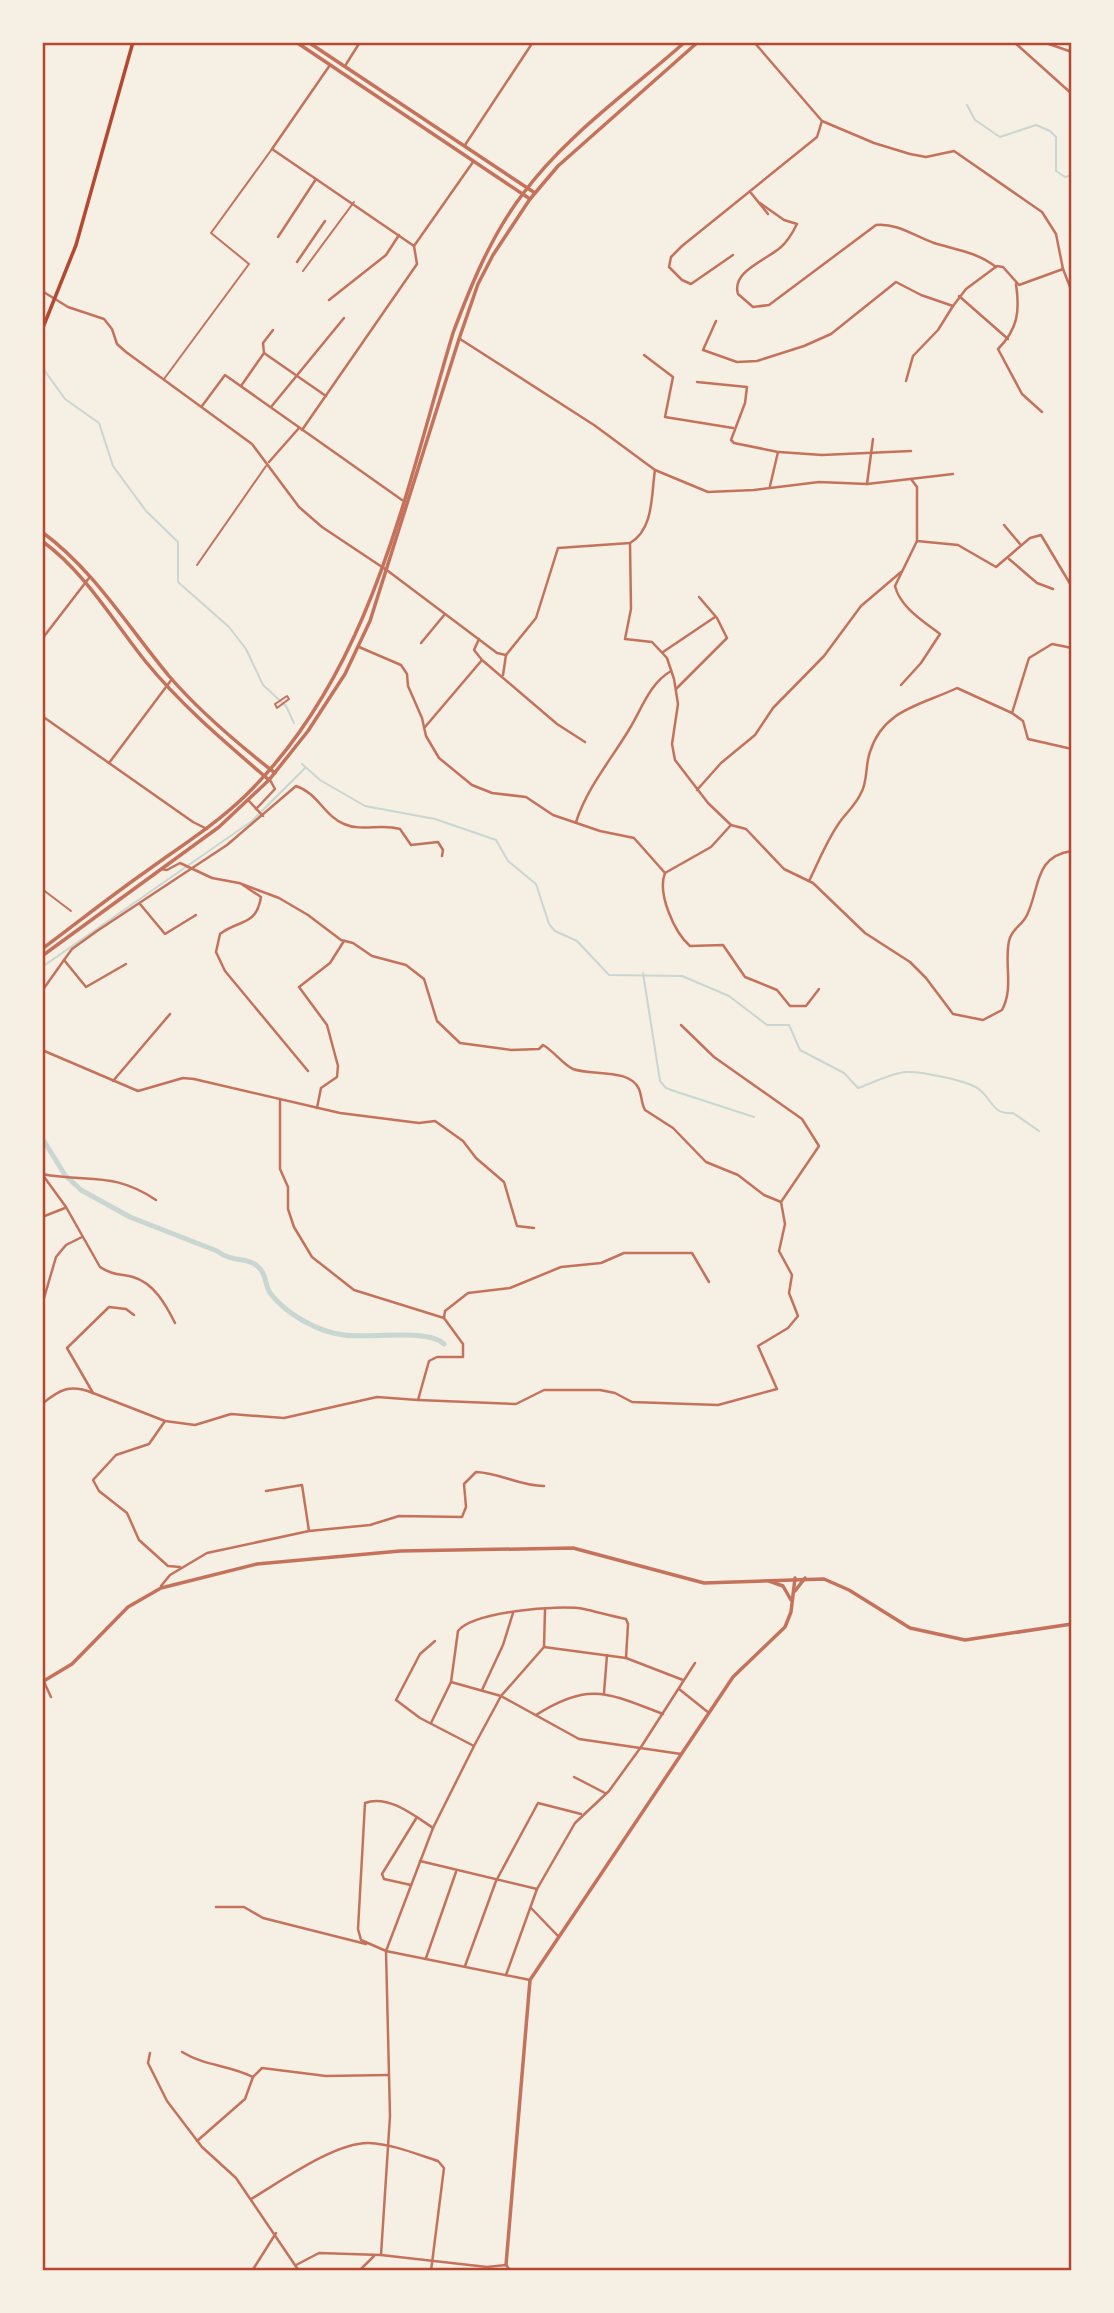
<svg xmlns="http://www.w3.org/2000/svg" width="1114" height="2313" font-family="'Nunito Sans',sans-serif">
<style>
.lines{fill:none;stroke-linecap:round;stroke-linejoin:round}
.stream{stroke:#c9d6d2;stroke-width:2}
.canal{stroke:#c9d6d2;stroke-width:5}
.service{stroke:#c5725c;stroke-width:2}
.pedestrian{stroke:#c5725c;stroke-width:2}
.minor{stroke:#c5725c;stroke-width:2.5}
.tertiary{stroke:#c5725c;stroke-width:3.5}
.secondary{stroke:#b5482f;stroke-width:3.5}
.neatline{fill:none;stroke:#b5482f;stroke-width:2.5}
</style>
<rect width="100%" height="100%" fill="#f6efe4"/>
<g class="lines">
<!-- stream -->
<g class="stream">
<path d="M967,105L975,120L1000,137L1036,125L1050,131L1056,137V171L1065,177L1072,175"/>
<path d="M42,367L65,399L99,423L113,466L146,511L178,542V582L229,627L246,649L263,685L286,706L294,723"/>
<path d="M302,764L320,780L365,806L435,819L496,840L508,861L536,884L549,924L555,931L577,941L609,975L682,976L729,996L767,1025H789L800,1050L844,1073L858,1088C873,1083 891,1073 906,1072C920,1071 970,1081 980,1090C993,1101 993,1115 1013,1113L1039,1131"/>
<path d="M42,967L252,821L305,768"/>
<path d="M643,973L660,1081L666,1088L677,1092L754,1117"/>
</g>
<!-- canal -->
<path class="canal" d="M42,1138L65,1175L81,1190L130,1217L217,1251C233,1263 246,1257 256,1265C267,1273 264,1283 270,1293C286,1314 318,1332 344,1335C367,1339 428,1328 444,1344"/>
<!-- service -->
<g class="service">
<path d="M303,271L354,202"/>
<path d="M164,379L249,264L211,233L272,149"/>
<path d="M197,565L266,466"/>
<path d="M42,889L71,911"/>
</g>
<!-- pedestrian -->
<path class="pedestrian" d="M287,696L289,699L277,708L275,704Z"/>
<!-- minor -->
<g class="minor">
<path d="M754,42L822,121L874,143L910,154L926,157L954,151L1042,212L1056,234L1063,269L1072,292"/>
<path d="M1014,42L1072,94"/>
<path d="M1043,42L1072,52"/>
<path d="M330,65L272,149L414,246"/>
<path d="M345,66L360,42"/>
<path d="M465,145L533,42"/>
<path d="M751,193L768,214"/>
<path d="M760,203L784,220L797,224C793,232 788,241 781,247C767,260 731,271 738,294L753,307L769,305L876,225C898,223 914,236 934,243C956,250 977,252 996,267"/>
<path d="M278,237L316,179"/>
<path d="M733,255L691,284L682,280L669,267L671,257L682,246L817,137L822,121"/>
<path d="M297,262L325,221"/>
<path d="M1016,284C1020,311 1018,329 998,349L1022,394L1042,412"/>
<path d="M42,291L68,307L104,319L112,329L117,344L126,352L252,444L299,507L322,527L388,571L497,653L506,655L536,618L558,548L630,543C654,529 651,496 655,470L594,425L460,339"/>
<path d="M959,296L1008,339"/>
<path d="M329,300L386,255L399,235"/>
<path d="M716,321L703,350L737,362L757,361L804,346L831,334L896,282L921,295L953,306L966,289L997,266L1003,267L1019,285L1063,269"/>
<path d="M273,330L263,343L264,353L326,396"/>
<path d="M644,355L673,377L665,417L733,428"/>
<path d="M906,381L913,356L938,330L953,306"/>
<path d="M697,382L747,387L745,403L731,440L734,443L778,452L770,486"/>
<path d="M241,386L264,353"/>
<path d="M202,406L225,375L402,500"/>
<path d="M271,407L344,318"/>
<path d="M302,430L417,264L414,246L473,162"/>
<path d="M779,452L822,455L911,451"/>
<path d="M269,462L299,428"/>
<path d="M655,470L708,492L754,490L819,482L867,484L953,474"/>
<path d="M911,479L917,487V541L958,545L996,567L1030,538L1041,535L1072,587"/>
<path d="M867,484L873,439"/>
<path d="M1004,525L1020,544"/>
<path d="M630,543L631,609L625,639L652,642L667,658L674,679L678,704L672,744L675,760L708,803L731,825L746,829L784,869L813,883L865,933L910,962L926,978L953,1014L983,1020L1002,1010C1014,988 1004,964 1009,941C1012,928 1022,926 1027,915C1040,888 1034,856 1072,851"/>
<path d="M1009,559L1037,583L1053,589"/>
<path d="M42,639L89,578"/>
<path d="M479,639L474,650L482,660"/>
<path d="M421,643L445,614"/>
<path d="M359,647L401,665L407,674L408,686L422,718L426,736L439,758L472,785L492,793L526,797L553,815L600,831L634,838L665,873L711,847L731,825"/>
<path d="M1072,648L1052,644L1029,658L1012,713L1023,721L1028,739L1072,749"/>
<path d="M663,652L715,617"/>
<path d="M503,675L506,655"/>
<path d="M901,685L921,663L940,634C923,621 900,607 895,586L917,541"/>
<path d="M676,689L727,638L717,618L699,597"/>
<path d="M42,716L193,822L207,829"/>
<path d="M425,727L482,660L557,724L585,742"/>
<path d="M109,763L172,679"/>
<path d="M697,790L721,763L755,735L773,708L824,656L861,606L901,572"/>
<path d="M249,801L263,816"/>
<path d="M256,809L275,789L270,780"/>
<path d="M576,822C588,786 611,760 630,728C642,708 650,683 671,671"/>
<path d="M161,869L167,870L180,863L212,878L239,883L279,898L308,915L341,940L353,943L372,956L406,965L424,979L437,1021L460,1043L511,1050L539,1049L543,1045C554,1051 562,1064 573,1069C591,1076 630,1068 639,1089C642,1096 641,1103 645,1110L673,1128L706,1162L738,1175L764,1195L781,1202L785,1224L779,1251L792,1275L789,1293L798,1316L788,1328L758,1346L777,1389L718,1405L632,1402L615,1393L600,1390H544L516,1404L418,1400"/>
<path d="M665,873C657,893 674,932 690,946L723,945L745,977L777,990L790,1006H806L819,989"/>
<path d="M809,881C819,861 828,837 842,819C849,810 856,804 861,793C868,782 865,765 870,752C883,709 922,705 957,688L1012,713"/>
<path d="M243,885L261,897C256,927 239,919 220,934L216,952L225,971L308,1071"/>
<path d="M140,904L165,934L196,915"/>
<path d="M126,964L86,987L64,960L72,949L97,931L227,845L296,786C318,793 324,816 344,824C362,832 381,823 400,829L411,845L438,842L443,850L442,856"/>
<path d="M42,991L64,960"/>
<path d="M681,1025L714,1057L802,1119L819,1146L781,1202"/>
<path d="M42,1050L138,1091L183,1078L194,1079L340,1113L419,1123L435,1121L463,1141L476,1158L504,1182L517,1226L534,1228"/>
<path d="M113,1081L170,1014"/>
<path d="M280,1099V1169L288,1187V1209L294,1227L312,1257L354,1290L444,1318"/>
<path d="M317,1108L321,1088L337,1077L338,1066L327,1025L299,987L330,963L344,941"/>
<path d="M42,1174L66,1207L100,1267C112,1275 121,1274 133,1277C154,1283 166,1305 175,1323"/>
<path d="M42,1174C89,1183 113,1171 156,1200"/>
<path d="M42,1217L65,1208"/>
<path d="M44,1298L56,1257L66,1245L82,1237"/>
<path d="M134,1315L126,1309L109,1307L67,1348L93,1393L165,1421L195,1425L231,1414L284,1418L377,1397L418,1400L429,1361L437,1357H463V1344L444,1318L445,1311L468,1293L510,1288L561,1267L601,1263L624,1253H692L709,1282"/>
<path d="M42,1404C60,1389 70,1384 93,1393"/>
<path d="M165,1421L149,1444L116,1455L93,1480L99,1491L127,1513L139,1540L168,1566L180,1567"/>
<path d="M309,1531L370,1525L399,1516L462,1517L466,1507L464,1484L476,1472C501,1473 519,1486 544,1486"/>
<path d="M161,1586L170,1575L207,1553L309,1531L302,1485L266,1491"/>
<path d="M435,1641L420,1654L396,1700L420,1718L474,1746"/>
<path d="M544,1647L626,1658L683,1680"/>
<path d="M44,1682L51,1697"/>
<path d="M451,1682L501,1696L579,1739L681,1754"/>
<path d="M679,1689L709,1713"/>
<path d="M482,1690L503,1645L513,1613"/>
<path d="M604,1693L607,1655"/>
<path d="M536,1715C589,1681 608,1693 663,1714"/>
<path d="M431,1723L451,1682L458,1631C473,1612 559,1604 584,1609C597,1612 612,1616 626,1619L628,1624L626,1658"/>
<path d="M574,1777L605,1793"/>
<path d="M433,1828C415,1816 388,1794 365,1803L358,1929L361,1940L386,1951L530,1980"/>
<path d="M420,1861L537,1889"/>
<path d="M411,1885L384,1879L382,1874L417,1817"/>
<path d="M216,1907H244L263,1918L366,1944"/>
<path d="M531,1908L558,1936"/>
<path d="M426,1958L456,1872"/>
<path d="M465,1966L496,1881L538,1803L581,1814"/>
<path d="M506,1975L537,1889L575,1823L609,1791L641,1747L695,1663"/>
<path d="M182,2052C205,2066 229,2065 253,2077"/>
<path d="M150,2053L148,2063L167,2101L202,2147L236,2178L299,2271"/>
<path d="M197,2141L245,2099L253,2077L262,2068L326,2076L388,2075"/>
<path d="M251,2199C280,2182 335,2142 369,2143C392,2144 416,2154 438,2161L444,2168L431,2271"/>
<path d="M381,2255L487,2267L506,2265"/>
<path d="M296,2265L319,2253L381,2255L390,2116L386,1951L433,1828L474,1746L501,1696L544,1647L545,1610"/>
<path d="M506,2265L511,2271"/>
<path d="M252,2271L276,2233"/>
<path d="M359,2271L374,2256"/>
</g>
<!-- tertiary -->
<g class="tertiary">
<path d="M296,42L530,199"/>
<path d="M308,42L535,193"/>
<path d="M42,532C94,570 128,627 169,676C199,711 238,744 275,773"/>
<path d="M42,541C85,572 113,621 146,662C182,706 226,743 269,780"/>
<path d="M42,949C77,923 112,895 148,870C181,846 215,825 245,796C371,673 404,496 453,333C471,285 491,236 522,195C566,135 630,91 685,42"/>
<path d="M42,956L219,827L269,780L308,731L345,674L370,621L459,339L478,284L493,255L530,199L558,166L698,42"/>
<path d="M769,1581L783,1586L791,1600"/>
<path d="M795,1591L805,1578"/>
<path d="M42,1682L72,1664L128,1607L161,1588L257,1564L400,1551L573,1548L704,1583L824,1579L849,1590L910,1628L965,1640L1072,1624"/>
<path d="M506,2265L530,1980L733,1677L785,1627L791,1612L795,1578"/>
</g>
<!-- secondary -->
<path class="secondary" d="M42,330L76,245L133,42"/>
</g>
<!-- border -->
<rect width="1114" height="2313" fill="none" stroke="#f6efe4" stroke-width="88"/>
<rect x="44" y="44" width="1026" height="2225" class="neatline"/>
</svg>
